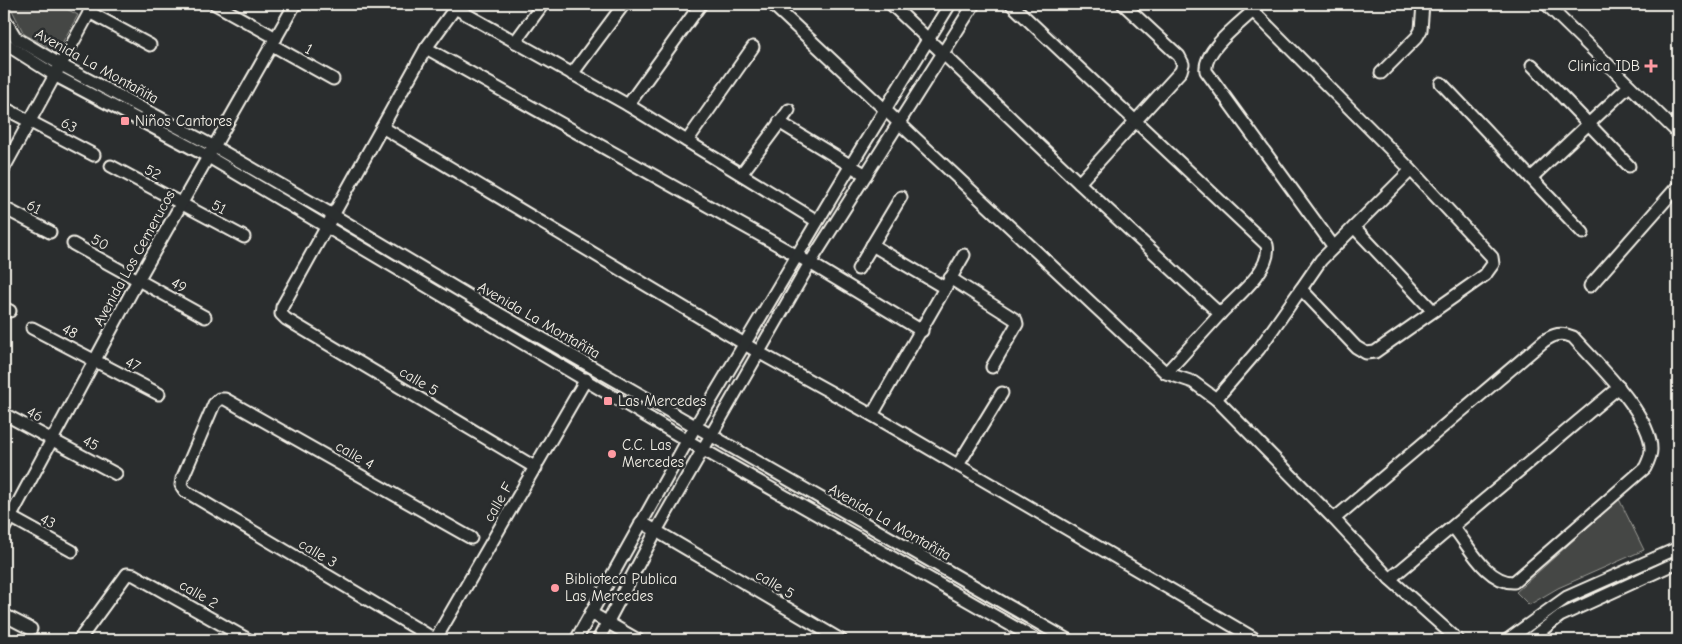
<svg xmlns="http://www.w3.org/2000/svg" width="1682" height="644" font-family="'Comic Neue',sans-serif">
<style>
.green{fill:#444645;stroke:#9c9c96}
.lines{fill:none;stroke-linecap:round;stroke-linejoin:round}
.minor-casing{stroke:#f4f1e8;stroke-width:15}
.minor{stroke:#2a2d2e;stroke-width:11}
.poi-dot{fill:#ff9aa2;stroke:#2a2d2e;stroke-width:2}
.labels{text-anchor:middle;stroke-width:5;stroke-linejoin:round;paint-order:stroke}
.street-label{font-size:15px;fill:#f4f1e8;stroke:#2a2d2e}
.poi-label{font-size:15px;fill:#f4f1e8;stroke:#2a2d2e;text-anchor:start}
</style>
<rect width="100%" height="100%" fill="#2a2d2e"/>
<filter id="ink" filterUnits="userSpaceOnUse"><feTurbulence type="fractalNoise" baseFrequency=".02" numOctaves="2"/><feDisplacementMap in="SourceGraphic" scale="10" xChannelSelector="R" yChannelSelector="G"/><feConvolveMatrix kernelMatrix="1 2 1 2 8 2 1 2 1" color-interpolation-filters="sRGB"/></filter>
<g filter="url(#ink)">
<!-- green -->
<g class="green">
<path d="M9,4H57L78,15L57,52L24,34Z"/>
<path d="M1619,499L1644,550L1558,588L1529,605L1516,592Z"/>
</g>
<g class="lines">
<defs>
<g id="minor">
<path d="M215,4L276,38"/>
<path d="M458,4L426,48L282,307L281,314L286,319L536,468"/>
<path d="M772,4L1166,373L1193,382L1216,399L1334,519L1390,579L1458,640"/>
<path d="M891,4L1079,183L1181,71L1183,64L1179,56L1123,4"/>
<path d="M1011,4L1267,245C1272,270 1236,297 1220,314"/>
<path d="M1246,4L1411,170L1492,257L1493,264L1485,275L1375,352L1366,353L1356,347L1301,289L1321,260L1411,170"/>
<path d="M1546,4L1678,133"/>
<path d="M455,8L628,105L817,221"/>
<path d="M1253,11C1239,24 1203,51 1206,71L1334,247"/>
<path d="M89,12L150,45"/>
<path d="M4,18L16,38L61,65L213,146L333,215L484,305L1068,640"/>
<path d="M515,42L543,4"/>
<path d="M4,43L56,76L207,156L688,441L1037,640"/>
<path d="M272,45L333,79"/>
<path d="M426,48L810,263L922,331"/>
<path d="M1532,65L1629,166"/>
<path d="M1381,73L1417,37L1421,30L1423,4"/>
<path d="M572,74L624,4"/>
<path d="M1441,83L1531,178L1629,86"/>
<path d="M628,105L701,4"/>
<path d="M4,108L94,155"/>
<path d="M779,122L866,175"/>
<path d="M382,127L758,352L872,415L1257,640"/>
<path d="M687,141L753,47"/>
<path d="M111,166L244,237"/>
<path d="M4,168L94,4"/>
<path d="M742,173L789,110"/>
<path d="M1531,178L1583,233"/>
<path d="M1079,183L1220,314L1166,373"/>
<path d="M4,208L50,232"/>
<path d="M1354,227L1433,311"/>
<path d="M73,244L205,317"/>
<path d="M872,245L945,288"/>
<path d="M858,269L901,197"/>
<path d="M950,278L1016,320L1017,324L992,367"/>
<path d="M1590,286L1678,186"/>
<path d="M4,308L10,311"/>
<path d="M32,328L159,394"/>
<path d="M1216,399L1259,349L1301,289"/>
<path d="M4,414L116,474"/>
<path d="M872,415L964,255"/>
<path d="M958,465L1002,393"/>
<path d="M5,514L72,551"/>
<path d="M1334,519L1544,341C1554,334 1561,332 1573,337C1595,362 1652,415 1651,450C1651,456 1648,462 1645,468L1514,582C1487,583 1469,546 1454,528"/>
<path d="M641,522L841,640"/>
<path d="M4,529L138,280L295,4"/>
<path d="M1390,579L1619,387"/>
<path d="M591,613L638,640"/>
<path d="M4,615L31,629"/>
<path d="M79,640L127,574L134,575L249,640"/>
<path d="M435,640L586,379"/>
<path d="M436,640L185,491L181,485L182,479L214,404L219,399H225L471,538"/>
<path d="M576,640L695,427L851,165L950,4"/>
<path d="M598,640L656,531L810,263L974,4"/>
<path d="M1507,640L1567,597L1678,548"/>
<path d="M1529,640L1560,616L1678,562"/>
</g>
</defs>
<!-- minor casing -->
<use href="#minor" class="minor-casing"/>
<!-- minor -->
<use href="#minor" class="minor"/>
</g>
</g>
<!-- markers -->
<g class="poi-dot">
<path d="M1648.5 58.5h5v5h5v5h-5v5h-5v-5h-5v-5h5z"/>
<rect x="120" y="116" width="10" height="10" rx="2.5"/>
<rect x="603" y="396" width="10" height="10" rx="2.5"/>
<circle cx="612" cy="454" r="5"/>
<circle cx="555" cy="588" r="5"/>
</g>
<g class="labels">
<!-- street labels -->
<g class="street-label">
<text transform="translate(309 49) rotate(28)" y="5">1</text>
<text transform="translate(97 66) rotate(29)" y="5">Avenida La Montañita</text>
<text transform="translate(69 125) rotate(28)" y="5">63</text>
<text transform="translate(153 172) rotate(28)" y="5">52</text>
<text transform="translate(34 207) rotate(27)" y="5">61</text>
<text transform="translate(219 207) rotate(27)" y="5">51</text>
<text transform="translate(100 242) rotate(29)" y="5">50</text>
<text transform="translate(134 258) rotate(-61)" y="5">Avenida Los Cemerucos</text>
<text transform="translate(179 285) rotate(29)" y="5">49</text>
<text transform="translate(539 320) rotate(30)" y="5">Avenida La Montañita</text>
<text transform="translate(70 331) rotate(28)" y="5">48</text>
<text transform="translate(133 364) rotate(26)" y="5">47</text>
<text transform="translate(419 381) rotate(31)" y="5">calle 5</text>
<text transform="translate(35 414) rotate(28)" y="5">46</text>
<text transform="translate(91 443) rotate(28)" y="5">45</text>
<text transform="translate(355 455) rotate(30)" y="5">calle 4</text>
<text transform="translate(498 502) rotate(-60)" y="5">calle F</text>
<text transform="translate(48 521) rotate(28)" y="5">43</text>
<text transform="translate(890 522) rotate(30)" y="5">Avenida La Montañita</text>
<text transform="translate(318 553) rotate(31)" y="5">calle 3</text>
<text transform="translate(775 584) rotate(31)" y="5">calle 5</text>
<text transform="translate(199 594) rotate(30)" y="5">calle 2</text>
</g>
<!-- poi labels -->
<g class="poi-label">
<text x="1640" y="71" text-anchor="end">Clinica IDB</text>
<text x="135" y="126">Niños Cantores</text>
<text x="618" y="406">Las Mercedes</text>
<text x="622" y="450">C.C. Las<tspan x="622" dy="17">Mercedes</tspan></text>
<text x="565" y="584">Biblioteca Publica<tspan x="565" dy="17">Las Mercedes</tspan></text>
</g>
</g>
<!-- margin -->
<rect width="1682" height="644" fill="none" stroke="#2a2d2e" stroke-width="20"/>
<rect x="10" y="10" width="1662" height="624" fill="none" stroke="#f4f1e8" stroke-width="2" filter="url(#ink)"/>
</svg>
